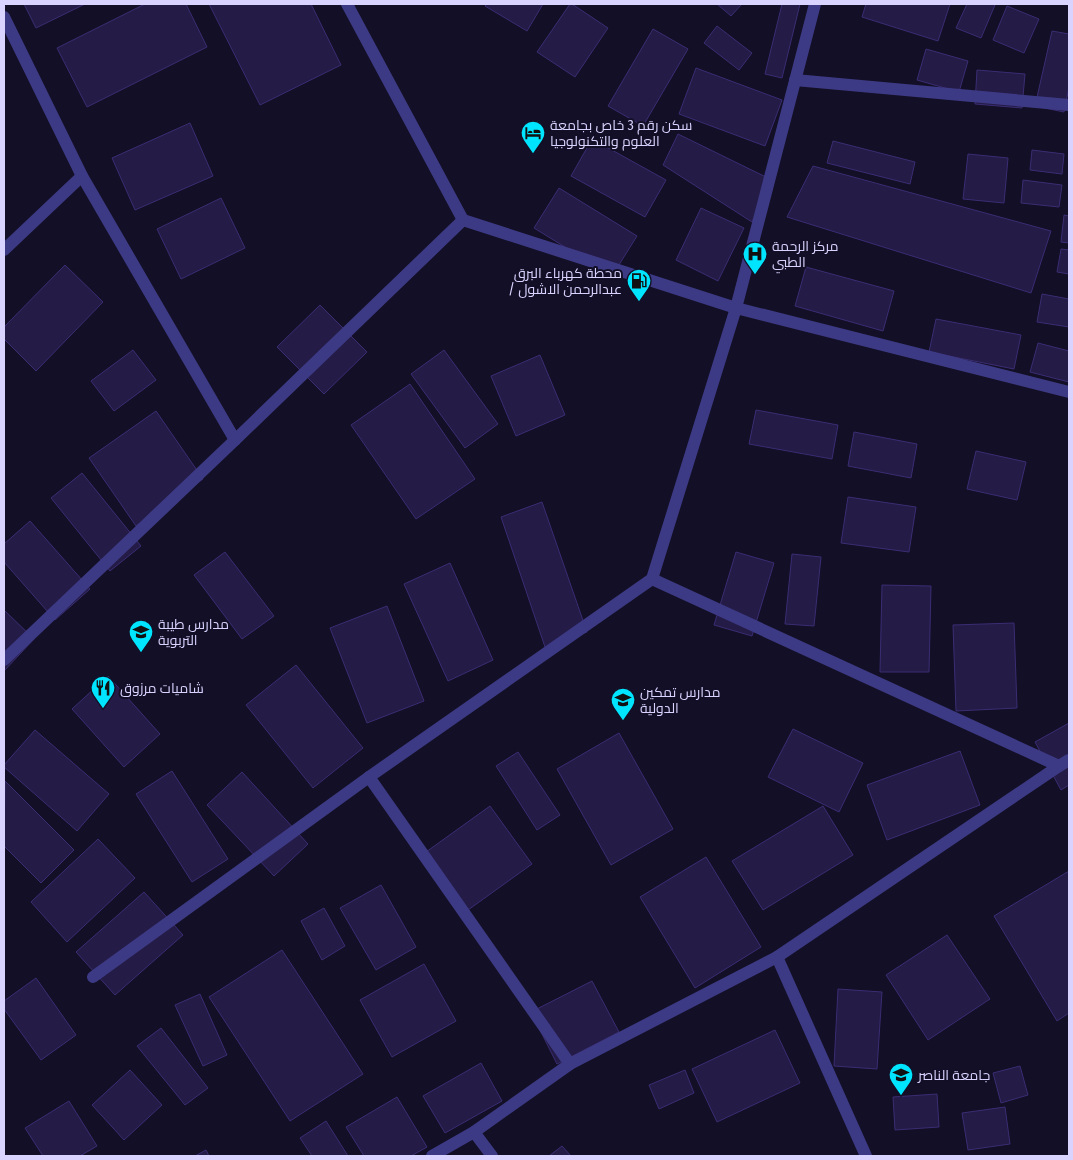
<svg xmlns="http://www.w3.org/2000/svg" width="1073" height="1160" font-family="'Fira Sans Condensed',Cairo,sans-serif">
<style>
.building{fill:#241b47;stroke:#3b2d73}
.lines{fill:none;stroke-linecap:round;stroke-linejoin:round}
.minor{stroke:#3d3a85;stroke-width:12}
.labels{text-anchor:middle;stroke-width:4;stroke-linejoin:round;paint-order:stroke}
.poi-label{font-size:14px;fill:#d9d4ff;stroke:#130f26;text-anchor:start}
</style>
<rect width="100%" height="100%" fill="#130f26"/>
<!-- building -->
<g class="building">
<path d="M24,4H85L36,28Z"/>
<path d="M145,4H186L207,47L87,107L57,48Z"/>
<path d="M209,4H311L341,65L260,105Z"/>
<path d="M487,4H543L527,31L485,6Z"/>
<path d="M570,4H572L608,28L575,77L537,52Z"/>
<path d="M717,4H742L731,16Z"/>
<path d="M782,4H800L782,78L765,74Z"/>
<path d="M866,4H950L938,41L862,17Z"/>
<path d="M967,4H992L995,5L981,38L956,28Z"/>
<path d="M1007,6L1039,19L1024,53L993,40Z"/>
<path d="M717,26L752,53L739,70L704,43Z"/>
<path d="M653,29L688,49L643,126L608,106Z"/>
<path d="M1052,31L1069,34V87L1064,112L1035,106Z"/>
<path d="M926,49L968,61L959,92L917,80Z"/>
<path d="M696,68L782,100L765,146L679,114Z"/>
<path d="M977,70L1025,74L1022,108L975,104Z"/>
<path d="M190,123L213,176L135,210L112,158Z"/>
<path d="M678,134L772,180L752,222L663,165Z"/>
<path d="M592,139L666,180L645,217L571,176Z"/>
<path d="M833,141L915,162L910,184L827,163Z"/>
<path d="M1032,150L1064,154L1062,174L1030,170Z"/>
<path d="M968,154L1008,158L1004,203L963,199Z"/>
<path d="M813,166L1051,231L1031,293L787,217Z"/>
<path d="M1023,180L1062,185L1059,207L1021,203Z"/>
<path d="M559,188L637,236L612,276L534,228Z"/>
<path d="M221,198L245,248L181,279L157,229Z"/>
<path d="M701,208L744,228L718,281L676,260Z"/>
<path d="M1064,215L1069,216V243L1061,242Z"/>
<path d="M1061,249L1069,250V274L1057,272Z"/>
<path d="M65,265L103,302L36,371L4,339V327Z"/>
<path d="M806,267L894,291L883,331L795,306Z"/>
<path d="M1042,294L1069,299V327L1037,322Z"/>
<path d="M320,305L367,352L324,394L277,347Z"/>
<path d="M936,319L1021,335L1014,369L929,352Z"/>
<path d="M1038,343L1069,351V382L1030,372Z"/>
<path d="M133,350L156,380L114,411L91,381Z"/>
<path d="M444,350L498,424L465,448L411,374Z"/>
<path d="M540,355L565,415L516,436L491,376Z"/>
<path d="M410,384L475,479L416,519L351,425Z"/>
<path d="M756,410L838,425L832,459L749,444Z"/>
<path d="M156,411L203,479L136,526L89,458Z"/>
<path d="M854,432L917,444L911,478L848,466Z"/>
<path d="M976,451L1026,462L1017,500L967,489Z"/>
<path d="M82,473L141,546L110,571L51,498Z"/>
<path d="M848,497L916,507L909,552L841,543Z"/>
<path d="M542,502L587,632L545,647L501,517Z"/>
<path d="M30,521L90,589L55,620L4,562V544Z"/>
<path d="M225,552L274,616L242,639L194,575Z"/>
<path d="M736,552L774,563L752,636L714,625Z"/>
<path d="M792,554L821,557L814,626L785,624Z"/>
<path d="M450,563L493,660L448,681L404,584Z"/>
<path d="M882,585L931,586L929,672H880Z"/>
<path d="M387,606L424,701L367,723L330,628Z"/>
<path d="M4,610L34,639L4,671Z"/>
<path d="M1014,623L1017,708L956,711L953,625Z"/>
<path d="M296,665L363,748L313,788L246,705Z"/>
<path d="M108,676L160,734L124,767L72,709Z"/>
<path d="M1069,723V785L1061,790L1035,742Z"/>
<path d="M793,729L863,763L839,812L768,777Z"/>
<path d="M35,730L109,794L77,831L4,767V765Z"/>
<path d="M619,733L673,829L611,865L557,769Z"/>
<path d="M960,751L980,805L887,840L867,785Z"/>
<path d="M518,752L560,815L537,830L496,766Z"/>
<path d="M172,771L228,859L192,882L136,794Z"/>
<path d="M242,772L308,844L274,876L207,805Z"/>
<path d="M5,781L74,850L41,883L4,846Z"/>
<path d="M490,806L532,864L468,910L426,852Z"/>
<path d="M823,806L853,855L763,910L732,861Z"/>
<path d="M98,839L135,878L67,942L31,902Z"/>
<path d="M706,857L761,947L695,988L640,897Z"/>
<path d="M1069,871V1013L1057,1021L994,916Z"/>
<path d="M381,885L416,947L376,970L340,908Z"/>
<path d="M144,892L183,935L115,995L76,952Z"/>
<path d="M324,908L345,946L322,960L301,921Z"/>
<path d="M947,935L990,999L928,1040L886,975Z"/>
<path d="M282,950L363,1074L290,1121L209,997Z"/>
<path d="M424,964L456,1021L392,1057L360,1000Z"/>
<path d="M36,978L76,1035L41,1060L4,1009V1001Z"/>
<path d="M592,981L619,1032L557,1064L531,1012Z"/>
<path d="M838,989L882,992L877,1069L834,1066Z"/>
<path d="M200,994L227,1055L203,1066L175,1005Z"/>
<path d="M161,1028L208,1088L185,1105L137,1046Z"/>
<path d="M775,1030L800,1083L717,1122L692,1069Z"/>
<path d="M481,1063L502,1101L445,1133L423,1096Z"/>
<path d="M1020,1066L1028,1095L1001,1103L993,1073Z"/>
<path d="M130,1070L162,1105L124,1140L92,1105Z"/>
<path d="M685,1070L694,1093L659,1109L649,1085Z"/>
<path d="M937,1094L939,1127L895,1130L893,1097Z"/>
<path d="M397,1097L427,1147L411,1156H364L346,1127Z"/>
<path d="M69,1101L97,1146L80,1156H43L25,1128Z"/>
<path d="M1005,1107L1010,1144L968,1150L962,1113Z"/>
<path d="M326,1121L348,1156H312L300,1138Z"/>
<path d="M562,1146L571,1156H549Z"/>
<path d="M206,1150L209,1156H195Z"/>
</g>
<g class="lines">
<!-- minor -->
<g class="minor">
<path d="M347,4L463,220L736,308L1069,392"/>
<path d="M4,17L82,176L235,440"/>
<path d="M795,80L1069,105"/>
<path d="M4,250L82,176"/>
<path d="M652,579L1059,766"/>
<path d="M4,660L235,440L463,220"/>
<path d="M369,777L570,1064"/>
<path d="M777,957L866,1156"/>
<path d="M93,977L369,777L652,579L736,308L815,4"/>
<path d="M474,1132L492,1156"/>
<path d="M432,1156L474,1132L570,1064L777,957L1059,766L1069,760"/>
</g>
</g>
<!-- icons -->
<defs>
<symbol id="hotel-pin" viewBox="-11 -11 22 30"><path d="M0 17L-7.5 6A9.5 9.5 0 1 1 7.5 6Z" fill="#00e5ff" stroke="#130f26"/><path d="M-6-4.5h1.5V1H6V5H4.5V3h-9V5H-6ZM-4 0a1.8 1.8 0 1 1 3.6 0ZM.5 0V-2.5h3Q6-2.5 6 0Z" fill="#111"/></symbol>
<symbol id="hospital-pin" viewBox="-11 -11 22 30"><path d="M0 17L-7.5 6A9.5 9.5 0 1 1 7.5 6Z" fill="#00e5ff" stroke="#130f26"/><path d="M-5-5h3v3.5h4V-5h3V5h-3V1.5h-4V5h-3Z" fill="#111"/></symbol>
<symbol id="fuel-pin" viewBox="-11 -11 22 30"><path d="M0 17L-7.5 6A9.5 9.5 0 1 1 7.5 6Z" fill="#00e5ff" stroke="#130f26"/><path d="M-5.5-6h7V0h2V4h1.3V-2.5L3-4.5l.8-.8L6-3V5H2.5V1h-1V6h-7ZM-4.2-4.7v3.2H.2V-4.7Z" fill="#111"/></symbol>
<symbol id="school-pin" viewBox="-11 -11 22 30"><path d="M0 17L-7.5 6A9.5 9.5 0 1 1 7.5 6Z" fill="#00e5ff" stroke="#130f26"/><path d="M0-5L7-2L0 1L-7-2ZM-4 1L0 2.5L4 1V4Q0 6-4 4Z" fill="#111"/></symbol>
<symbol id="restaurant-pin" viewBox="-11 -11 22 30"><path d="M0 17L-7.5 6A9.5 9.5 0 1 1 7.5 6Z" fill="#00e5ff" stroke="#130f26"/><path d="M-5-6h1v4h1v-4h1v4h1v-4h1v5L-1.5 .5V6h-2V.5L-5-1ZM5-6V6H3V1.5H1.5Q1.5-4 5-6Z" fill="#111"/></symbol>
<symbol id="university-pin" viewBox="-11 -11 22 30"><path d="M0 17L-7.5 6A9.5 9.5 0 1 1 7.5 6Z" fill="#00e5ff" stroke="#130f26"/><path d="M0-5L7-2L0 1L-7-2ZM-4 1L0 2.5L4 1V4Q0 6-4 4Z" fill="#111"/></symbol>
</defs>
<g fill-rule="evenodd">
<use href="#hotel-pin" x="519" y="119" width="28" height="38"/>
<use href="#hospital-pin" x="741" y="240" width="28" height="38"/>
<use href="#fuel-pin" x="625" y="267" width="28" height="38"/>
<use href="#school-pin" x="127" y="618" width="28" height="38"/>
<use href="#restaurant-pin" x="89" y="674" width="28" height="38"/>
<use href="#school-pin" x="609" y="686" width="28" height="38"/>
<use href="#university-pin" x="887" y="1061" width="28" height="38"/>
</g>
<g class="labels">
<!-- poi labels -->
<g class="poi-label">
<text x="550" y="130">سكن رقم 3 خاص بجامعة<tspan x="550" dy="16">العلوم والتكنولوجيا</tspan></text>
<text x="772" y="251">مركز الرحمة<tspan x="772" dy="16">الطبي</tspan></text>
<text x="622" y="278" text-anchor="end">محطة كهرباء البرق<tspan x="622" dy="16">/ عبدالرحمن الاشول</tspan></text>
<text x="158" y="629">مدارس طيبة<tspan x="158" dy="16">التربوية</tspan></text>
<text x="120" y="693">شاميات مرزوق</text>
<text x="640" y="697">مدارس تمكين<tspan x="640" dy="16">الدولية</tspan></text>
<text x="918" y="1080">جامعة الناصر</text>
</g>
</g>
<!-- border -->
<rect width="1073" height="1160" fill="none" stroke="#d9d4ff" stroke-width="10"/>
</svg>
